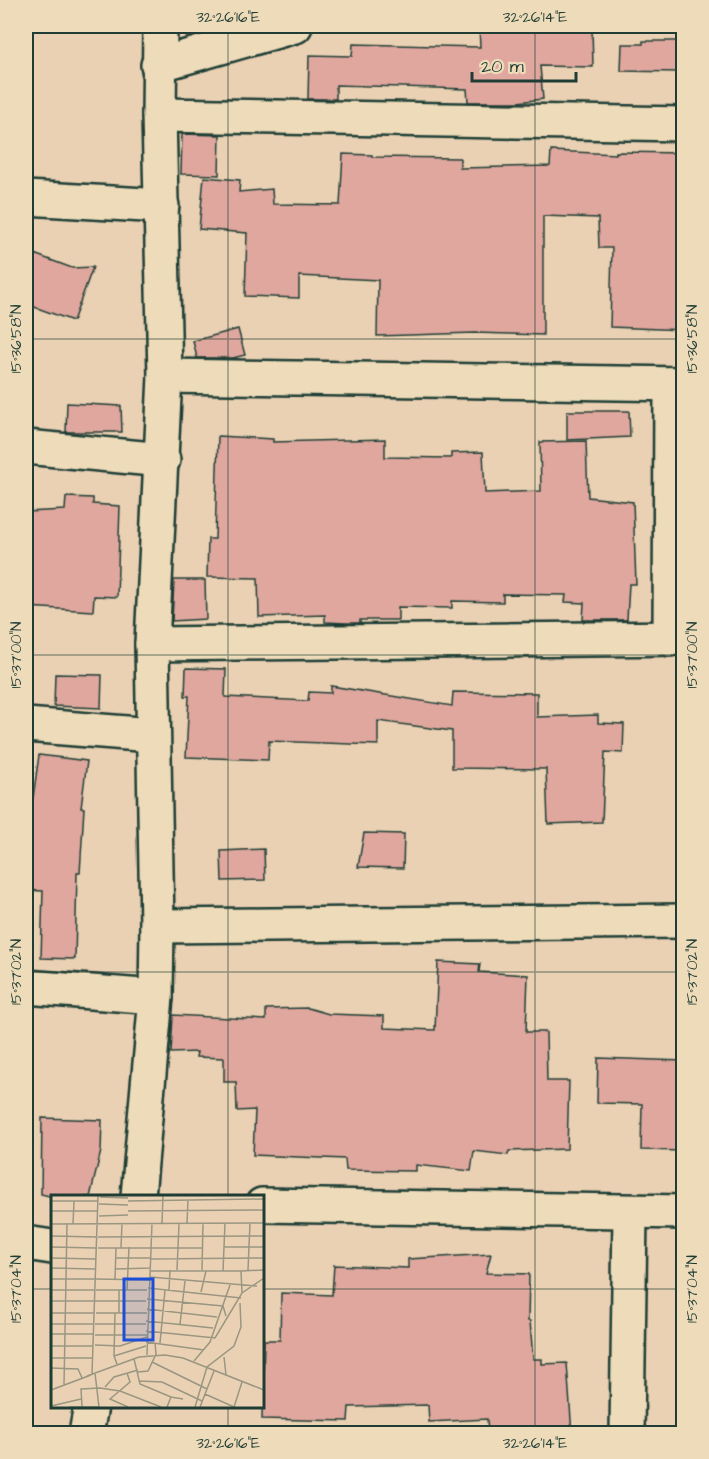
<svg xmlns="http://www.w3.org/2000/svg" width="709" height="1459" font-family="'Architects Daughter',sans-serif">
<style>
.building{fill:#e0a79e;stroke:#1f3d34;stroke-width:1.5}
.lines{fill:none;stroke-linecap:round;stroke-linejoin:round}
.minor-casing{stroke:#1f3d34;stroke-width:38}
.minor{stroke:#eedbb9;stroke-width:33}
.ticks{fill:none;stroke:#1f3d34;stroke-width:1.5;stroke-opacity:0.45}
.inset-road{fill:none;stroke:#999681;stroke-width:1.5}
.view{fill:#1d4ed8;fill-opacity:0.15;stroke:#1d4ed8;stroke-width:3}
.inset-edge{fill:none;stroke:#1f3d34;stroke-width:3}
.neatline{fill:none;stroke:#1f3d34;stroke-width:2}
.ticks-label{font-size:15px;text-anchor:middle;fill:#1f3d34}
</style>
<rect width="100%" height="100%" fill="#ebd1b4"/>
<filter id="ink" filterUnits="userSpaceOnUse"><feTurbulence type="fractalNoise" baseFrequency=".0167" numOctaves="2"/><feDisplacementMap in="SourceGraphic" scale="12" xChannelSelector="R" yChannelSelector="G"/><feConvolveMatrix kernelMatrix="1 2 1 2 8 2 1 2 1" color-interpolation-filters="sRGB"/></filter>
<g filter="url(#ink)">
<!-- building -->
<g class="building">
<path d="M479,26L592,28L593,67L540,66L543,99L518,102H468L467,89L336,85V99H308L309,55L352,56L353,44L480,47Z"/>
<path d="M643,41H679L678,72L621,71L622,44H643Z"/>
<path d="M182,134L220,135L219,175L181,174Z"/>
<path d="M551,151L616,154V152L684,153V330L610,327L612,248H599L598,218L543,216V335L475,333L377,336L378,280L299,276V298L245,296L247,233L199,229L204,177L240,180L239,192L272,189L273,204L340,205L343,154L372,155V157L460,158V168L550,166Z"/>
<path d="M26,251L72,268L93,267L73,321L26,304Z"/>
<path d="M238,329L245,355L233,358H197L193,341Z"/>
<path d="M67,403L121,406L122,432H66Z"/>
<path d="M567,411H629L630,437L567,440Z"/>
<path d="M218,436L273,439V442L385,439V457L451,458V453L483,452L485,493L541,491L540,442L586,441L588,497L633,502L636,584H629L627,620H583L584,603L565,602L566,595L503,594V602L452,601V608L398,607V620H360V623H346L325,622V615L259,617L258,578L207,577L208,539H215Z"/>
<path d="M66,497L93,498V504L120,506L117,597L94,596L93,611L26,607V512L65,510Z"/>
<path d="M174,580H205L206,619L172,621Z"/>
<path d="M186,668L226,669L225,697L308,701L309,692L331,693V686L452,706L453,692L537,693V717L598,715V723L624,724L623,753L605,752L602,822L548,824L546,769L452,768V731L378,721V745L269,741L268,760L186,757L189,696H185Z"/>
<path d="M55,674L102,675L101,708L54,706Z"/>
<path d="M39,755L87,761L81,808H84L80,873H77L75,959L41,958L43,891L26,890L27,798H33Z"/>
<path d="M364,833L404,834L403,868L358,867Z"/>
<path d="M264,849L265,880L222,881L221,851Z"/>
<path d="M438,962L480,964L479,972L528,975L526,1032H546L547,1081H569L567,1149L509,1151L508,1155L474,1151L471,1171L416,1165V1171L346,1170L345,1159L253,1155L255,1110L237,1111L236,1082H224V1058L196,1057L197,1052L171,1053L173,1015L266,1020V1009L308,1008L329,1014L384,1016V1028L435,1030Z"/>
<path d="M598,1058L684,1061V1151L641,1150L642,1104L597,1103Z"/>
<path d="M42,1118L102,1120L101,1151L90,1197H53L41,1194Z"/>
<path d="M491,1254L486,1273L529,1274L528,1321H530L533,1359H542V1364L567,1363L572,1434H488L487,1419L429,1422L428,1405L349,1407L348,1421L262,1419L264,1340H280L281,1293L332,1295L334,1265L408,1268V1259Z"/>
</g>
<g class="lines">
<defs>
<g id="minor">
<path d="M158,65L295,26"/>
<path d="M159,115L684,124"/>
<path d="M26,198L162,206"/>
<path d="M165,376L684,384"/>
<path d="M26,447L163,460"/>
<path d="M670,639L671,384"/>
<path d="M152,644L684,638"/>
<path d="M26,725L152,735"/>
<path d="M157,926L684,921"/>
<path d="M26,987L156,997"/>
<path d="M138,1196L156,997L157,926L152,644L165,376L159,115L160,26"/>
<path d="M262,1205L684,1212"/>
<path d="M26,1243L52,1247"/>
<path d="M86,1434L91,1406"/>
<path d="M627,1434L630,1213"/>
</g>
</defs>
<!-- minor casing -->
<use href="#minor" class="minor-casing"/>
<!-- minor -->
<use href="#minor" class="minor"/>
</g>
</g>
<!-- ticks -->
<path class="ticks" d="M228,26V1196M535,26V1434M26,339H684M26,655H684M26,972H684M26,1289H52M262,1289H684M228,1406V1434"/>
<!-- overview -->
<g transform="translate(51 1195)">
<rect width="213" height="213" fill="#ebd1b4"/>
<path class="inset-road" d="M49,2L77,3M0,6H47M77,6L213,4M48,9L77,10M0,16H47M77,16L213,15M48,21L77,20M111,28L112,1M136,28L137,5M0,29L213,28M22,29L23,6M0,41L46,42M47,42L213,41M0,52L45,53M173,52H213M47,53H152M70,53L71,28M0,63L45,64M65,63H100M100,64L213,63M0,73L44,74M65,74L100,73M126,75L128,29M151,75L152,28M197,75L199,28M100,76H190M172,76L174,28M99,82L206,91M0,84H44M45,84L99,85M64,84L65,53M97,93L190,103M0,95H44M45,95H96M76,95L78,52M118,95L119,75M150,97L155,76M191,98L190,76L213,75M96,104L172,111L175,121M0,106H95M96,114L166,122M0,118H43M45,118H96M64,118L63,161L66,169M68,118V95M95,126L162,133M0,129H43M44,129H95M129,129L134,86M95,136L164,143L191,98L213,83M0,139H43M44,140H96M95,147L153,155M109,148L114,95M44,150L69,151L96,142M0,151H42M96,160L101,28M63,161L95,151M173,162L175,180M0,163H41M83,164L89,189L120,202M143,166L159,147L179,90M101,167L156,194M0,173L27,174L31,183M87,177L97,176L105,159L104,148M44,178L48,212M76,178L79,187L59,204L77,212M41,179L47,1M36,181L88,162L114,160L132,163L213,195M88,186L111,187L151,206M13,190L16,29M54,192L63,182L87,175M0,195L40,180M154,199L183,212M0,211L30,204M18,212H48M31,212L30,194L49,193L69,196L110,212M116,212L120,202L132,204M144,212L156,172L183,151L190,132L189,108M149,212L163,176M183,212L191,187"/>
<path class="view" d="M73,84H102V145H73Z"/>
<rect width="213" height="213" class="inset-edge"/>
</g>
<!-- margin -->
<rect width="709" height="1459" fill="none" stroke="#eedbb9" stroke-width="66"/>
<!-- scale -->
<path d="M472 72v9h104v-9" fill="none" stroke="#1f3d34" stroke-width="3"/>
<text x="481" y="72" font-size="18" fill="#1f3d34" stroke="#eedbb9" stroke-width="4.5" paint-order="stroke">20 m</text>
<rect x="33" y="33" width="643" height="1393" class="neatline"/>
<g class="ticks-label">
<text x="228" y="22">32°26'16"E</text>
<text x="535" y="22">32°26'14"E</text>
<text transform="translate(692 339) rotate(-90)" y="5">15°36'58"N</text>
<text transform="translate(16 339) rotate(-90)" y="5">15°36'58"N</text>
<text transform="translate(692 655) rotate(-90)" y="5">15°37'00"N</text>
<text transform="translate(16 655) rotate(-90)" y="5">15°37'00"N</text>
<text transform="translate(692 972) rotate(-90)" y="5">15°37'02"N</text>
<text transform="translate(16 972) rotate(-90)" y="5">15°37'02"N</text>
<text transform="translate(16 1289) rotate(-90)" y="5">15°37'04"N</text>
<text transform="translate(692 1289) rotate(-90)" y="5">15°37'04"N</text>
<text x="228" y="1448">32°26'16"E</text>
<text x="535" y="1448">32°26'14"E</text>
</g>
</svg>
